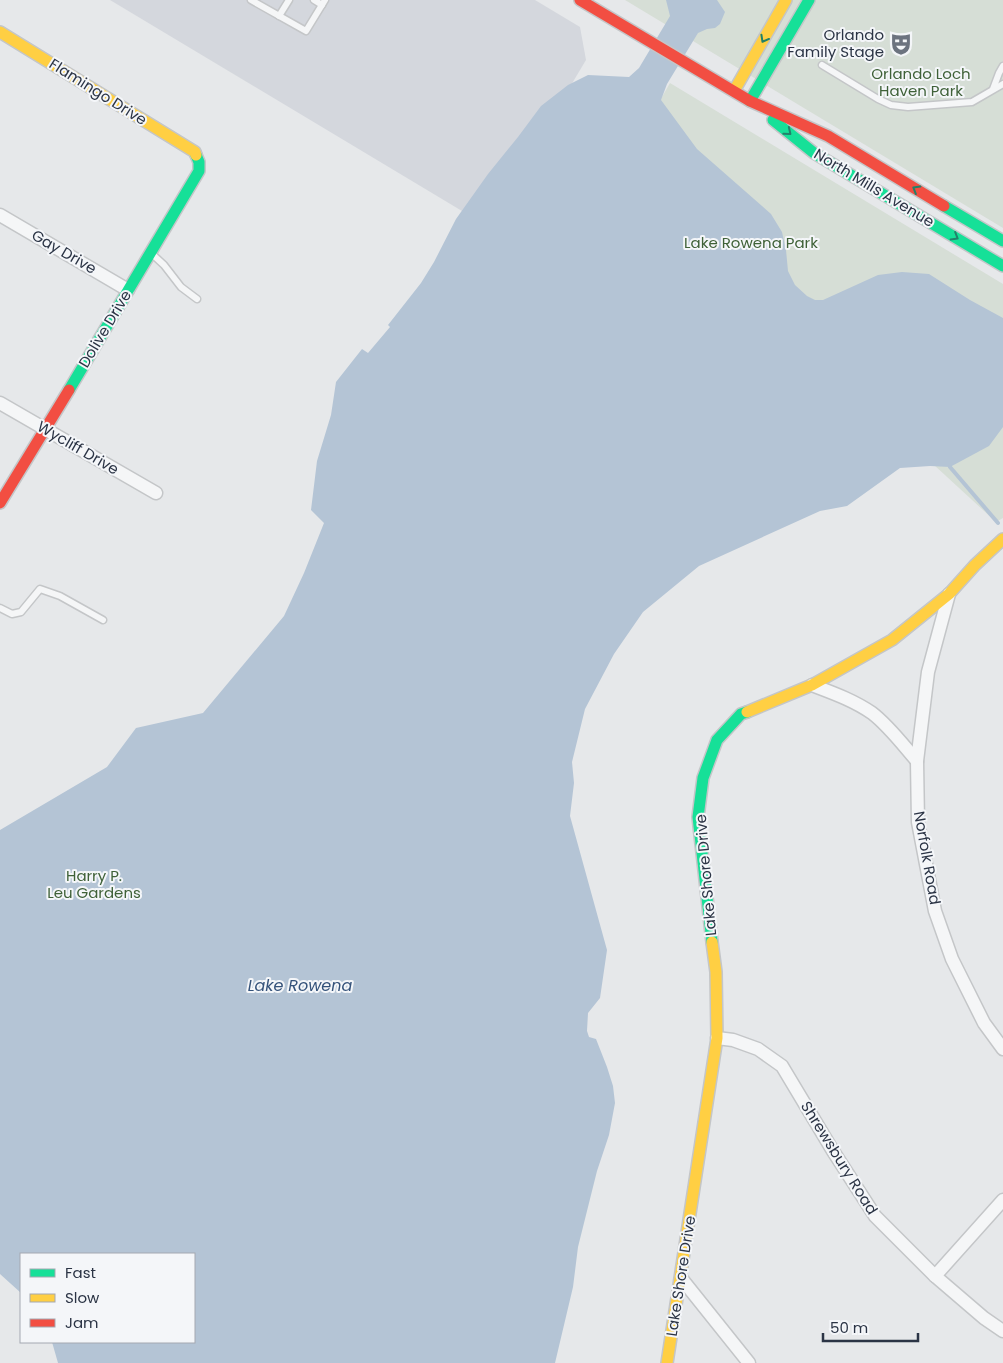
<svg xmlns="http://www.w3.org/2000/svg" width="1003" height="1363" font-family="Poppins,sans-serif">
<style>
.built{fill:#d4d7dd}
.green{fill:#d6ded6}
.water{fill:#b4c4d5}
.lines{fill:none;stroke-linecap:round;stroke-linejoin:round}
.stream{stroke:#b4c4d5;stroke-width:4}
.lane-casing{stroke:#c4c6c8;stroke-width:9}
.street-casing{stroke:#c4c6c8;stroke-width:15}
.fast-casing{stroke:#c4c6c8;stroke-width:14}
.slow-casing{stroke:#c4c6c8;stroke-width:14}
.jam-casing{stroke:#c4c6c8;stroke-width:14}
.lane{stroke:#f5f6f7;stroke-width:6}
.street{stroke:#f5f6f7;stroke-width:12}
.fast{stroke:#16e098;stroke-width:11}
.slow{stroke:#ffcf43;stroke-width:11}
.jam{stroke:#f24e42;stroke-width:11}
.oneway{stroke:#22816a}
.labels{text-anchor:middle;stroke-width:4;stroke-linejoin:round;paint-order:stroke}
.poi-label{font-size:15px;fill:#2b3445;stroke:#f4f6f9;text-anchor:end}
.park-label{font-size:15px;fill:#3f6138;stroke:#f4f6f9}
.street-label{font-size:15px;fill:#2b3445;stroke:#f4f6f9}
.water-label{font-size:16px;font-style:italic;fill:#34527a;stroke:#f4f6f9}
</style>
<rect width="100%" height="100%" fill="#e6e8ea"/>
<!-- built -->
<path class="built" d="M110,0H535L580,27L586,60L487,226Z"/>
<!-- green -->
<g class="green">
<path d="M625,0H1003V228Z"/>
<path d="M670,83L1003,284V518L996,522L921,453L627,158Z"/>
</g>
<!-- water -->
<path class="water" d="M666,0H717L725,12L720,24L715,28L707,29L698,33L667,84L661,100L697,149L771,214L782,232L786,250L788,271L795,285L807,296L815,300H823L878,275L902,272L929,274L970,300L1003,318V427L989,446L950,467L930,466L900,468L847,506L820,511L699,566L643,612L614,654L585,709L572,762L574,783L570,816L607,950L600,998L588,1013L587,1031L589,1037L596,1039L607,1067L613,1086L615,1103L609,1135L597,1171L578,1247L573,1287L555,1363H58L52,1342H194V1254H21V1293L0,1274V830L107,767L136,728L203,713L284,616L304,573L324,523L311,510L317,461L331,415L336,382L362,349L368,353L390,327L388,325L421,283L434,262L456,219L488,174L518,137L541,106L568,85L588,75L629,77L639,68L670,16Z"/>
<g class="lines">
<!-- stream -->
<path class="stream" d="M950,467L998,523"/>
<defs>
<g id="lane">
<path d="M251,0L306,31L325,0"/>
<path d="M314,0L322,5"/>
<path d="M279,16L289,0"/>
<path d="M822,65L878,99L891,105L908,107L972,102L1003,84"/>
<path d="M993,89L999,73L1003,66"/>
<path d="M151,253L164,265L181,287L197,299"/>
<path d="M0,608L12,614L21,612L40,589L60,596L103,620"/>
</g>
<g id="street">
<path d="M0,215L128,290"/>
<path d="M0,403L156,493"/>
<path d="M949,594L928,672L917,761L918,822L935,911L952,959L984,1023L1003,1049"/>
<path d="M812,685C833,693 853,700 872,713C889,726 903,745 917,761"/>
<path d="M717,1038L733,1040L758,1049L782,1066L833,1151L875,1216L935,1276L984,1318L1003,1331"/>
<path d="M935,1276L1003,1200"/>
<path d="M681,1278L749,1363"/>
</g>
<g id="fast">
<path d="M750,101L809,0"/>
<path d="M773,120L814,153L1003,266"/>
<path d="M944,206L1003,241"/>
<path d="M69,390L199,171V162L196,155"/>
<path d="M712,942L698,817L703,778L717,740L741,714L747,712"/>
</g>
<g id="slow">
<path d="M0,32L195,152L196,155"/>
<path d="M734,91L786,0"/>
<path d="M747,712L812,685L892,640L949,594L975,565L1003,539"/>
<path d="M667,1363L717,1038L716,972L712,942"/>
</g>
<g id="jam">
<path d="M580,0L750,101L828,136L944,206"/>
<path d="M0,503L69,390"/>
</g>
</defs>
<!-- lane casing -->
<use href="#lane" class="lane-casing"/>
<!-- street casing -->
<use href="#street" class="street-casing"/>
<!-- fast casing -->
<use href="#fast" class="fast-casing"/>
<!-- slow casing -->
<use href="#slow" class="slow-casing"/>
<!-- jam casing -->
<use href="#jam" class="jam-casing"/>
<!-- lane -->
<use href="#lane" class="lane"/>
<!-- street -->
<use href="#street" class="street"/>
<!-- fast -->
<use href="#fast" class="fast"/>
<!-- slow -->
<use href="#slow" class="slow"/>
<!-- jam -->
<use href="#jam" class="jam"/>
</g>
<!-- one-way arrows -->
<defs><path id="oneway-chevron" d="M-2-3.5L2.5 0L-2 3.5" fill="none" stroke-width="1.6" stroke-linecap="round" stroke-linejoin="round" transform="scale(1.25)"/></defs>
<g class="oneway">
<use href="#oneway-chevron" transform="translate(764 39) rotate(119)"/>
<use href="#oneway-chevron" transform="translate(788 132) rotate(39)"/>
<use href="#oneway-chevron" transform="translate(916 189) rotate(-149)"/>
<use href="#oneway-chevron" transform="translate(955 237) rotate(31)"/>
</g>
<!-- icons -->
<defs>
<symbol id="theatre-bare" viewBox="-9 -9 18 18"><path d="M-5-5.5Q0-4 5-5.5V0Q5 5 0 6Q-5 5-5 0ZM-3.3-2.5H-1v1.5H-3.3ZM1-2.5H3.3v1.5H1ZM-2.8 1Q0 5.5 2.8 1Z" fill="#6c737f" stroke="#f4f6f9" stroke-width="2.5" paint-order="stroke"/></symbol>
</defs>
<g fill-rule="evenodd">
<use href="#theatre-bare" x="885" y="28" width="32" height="32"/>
</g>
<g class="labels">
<!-- poi labels -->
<g class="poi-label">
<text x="884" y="40">Orlando<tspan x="884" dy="17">Family Stage</tspan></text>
</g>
<!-- park labels -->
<g class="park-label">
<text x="921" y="79">Orlando Loch<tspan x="921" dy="17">Haven Park</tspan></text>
<text x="751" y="248">Lake Rowena Park</text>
<text x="94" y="881">Harry P.<tspan x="94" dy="17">Leu Gardens</tspan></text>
</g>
<!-- street labels -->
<g class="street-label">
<text transform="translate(98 92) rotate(32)" y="5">Flamingo Drive</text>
<text transform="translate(874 188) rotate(31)" y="5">North Mills Avenue</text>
<text transform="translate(64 252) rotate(30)" y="5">Gay Drive</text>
<text transform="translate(105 329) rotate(-59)" y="5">Dolive Drive</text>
<text transform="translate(78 448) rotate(30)" y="5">Wycliff Drive</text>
<text transform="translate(927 858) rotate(80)" y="5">Norfolk Road</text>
<text transform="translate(706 875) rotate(-95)" y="5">Lake Shore Drive</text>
<text transform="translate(839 1158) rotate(58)" y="5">Shrewsbury Road</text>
<text transform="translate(681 1276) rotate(-81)" y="5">Lake Shore Drive</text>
</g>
<!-- water labels -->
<g class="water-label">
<text x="300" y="991">Lake Rowena</text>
</g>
</g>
<!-- legend -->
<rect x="20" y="1253" width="175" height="90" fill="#f4f6f9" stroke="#a4a8b1"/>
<rect x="30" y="1269" width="25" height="8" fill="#16e098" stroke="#a4a8b1"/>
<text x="65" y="1278" font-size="15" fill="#2b3445">Fast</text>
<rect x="30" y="1294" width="25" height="8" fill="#ffcf43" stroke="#a4a8b1"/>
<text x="65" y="1303" font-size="15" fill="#2b3445">Slow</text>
<rect x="30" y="1319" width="25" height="8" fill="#f24e42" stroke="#a4a8b1"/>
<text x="65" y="1328" font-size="15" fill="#2b3445">Jam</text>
<!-- scale -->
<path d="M823 1333v8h95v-8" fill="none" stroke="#2b3445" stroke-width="2.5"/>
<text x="830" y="1333" font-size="15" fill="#2b3445" stroke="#f4f6f9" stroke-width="4" paint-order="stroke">50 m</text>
</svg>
